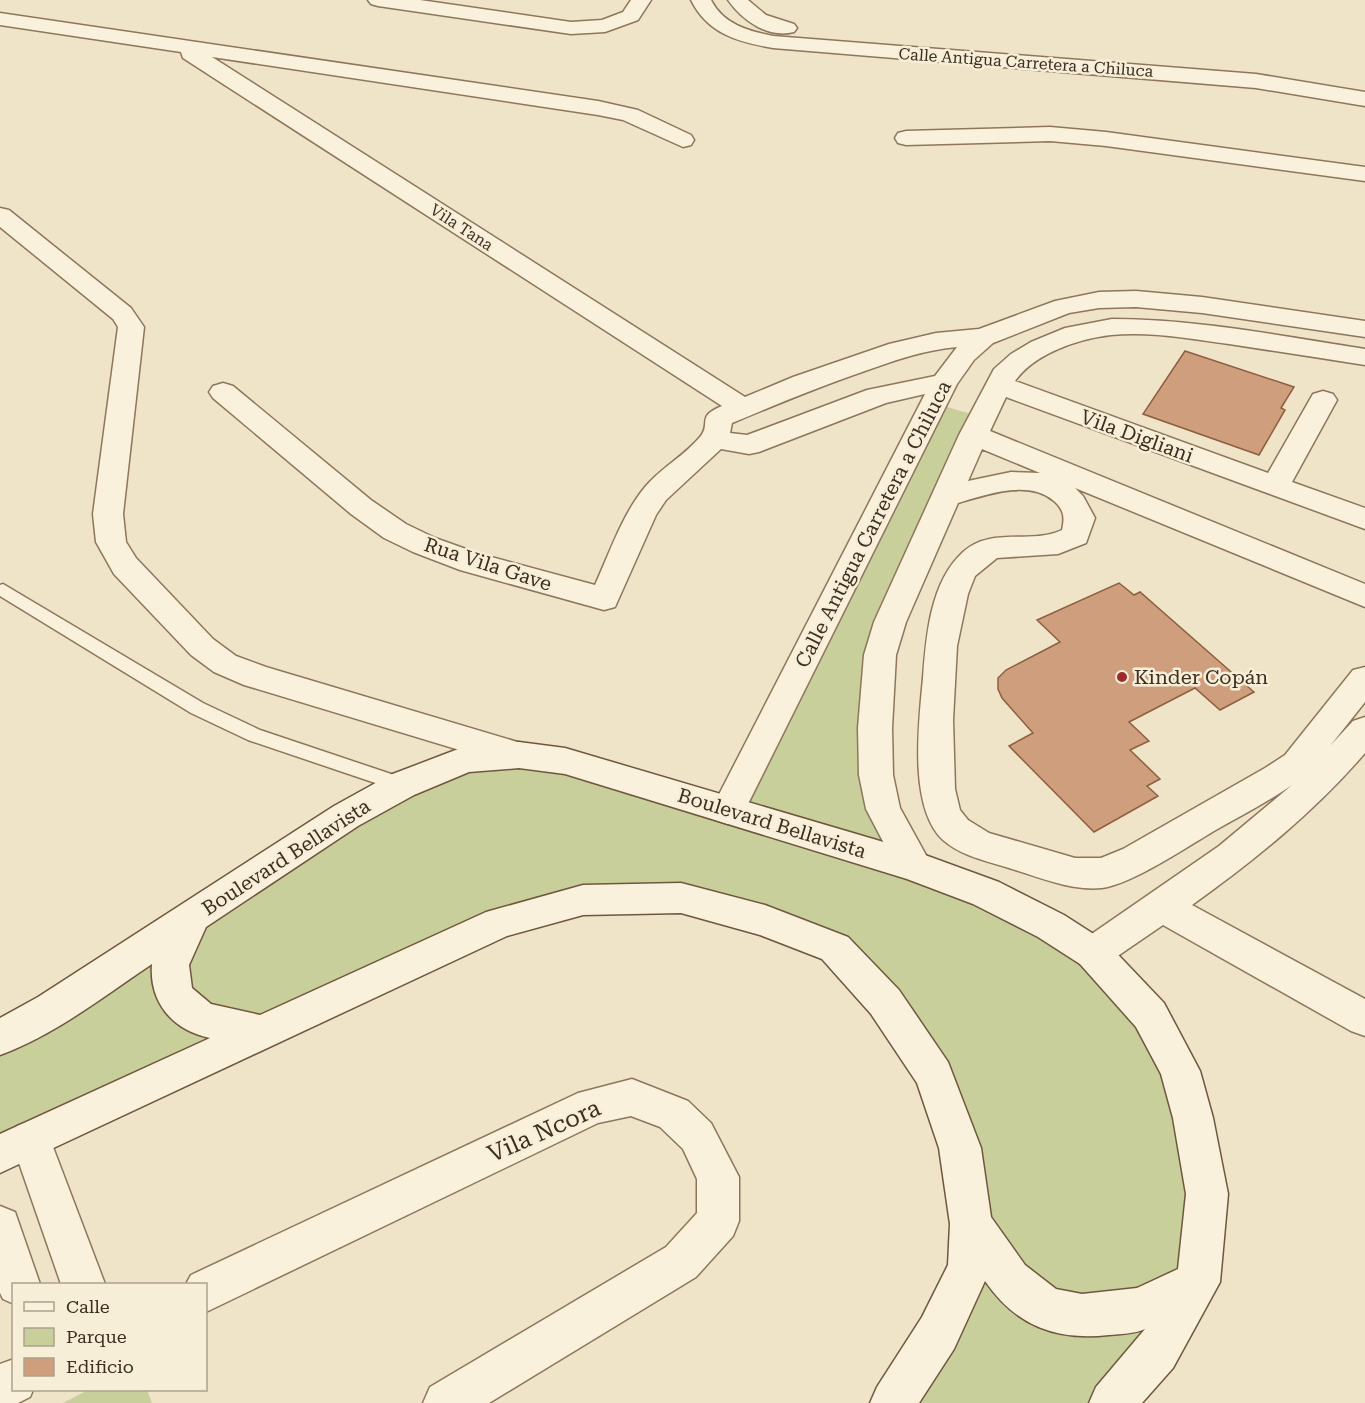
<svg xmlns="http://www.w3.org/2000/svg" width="1365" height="1403" font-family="'Roboto Serif',serif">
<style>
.green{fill:#c9cf9b}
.building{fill:#cf9f7d;stroke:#8d5f41;stroke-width:1.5}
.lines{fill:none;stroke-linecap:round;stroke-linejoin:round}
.lane-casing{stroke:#8d765c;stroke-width:3}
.street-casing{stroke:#8d765c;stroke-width:3}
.secondary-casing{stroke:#6f573f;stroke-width:3}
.lane{fill:#faf1dc;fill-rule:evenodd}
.street{fill:#faf1dc;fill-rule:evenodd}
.secondary{fill:#faf1dc;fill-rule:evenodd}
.poi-dot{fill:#9e2a2b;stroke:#f7eed8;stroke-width:2}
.labels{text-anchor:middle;stroke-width:5;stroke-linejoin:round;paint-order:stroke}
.far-street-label{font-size:16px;fill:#3d2e20;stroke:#f7eed8}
.street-label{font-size:20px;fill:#3d2e20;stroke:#f7eed8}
.poi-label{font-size:20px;fill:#3d2e20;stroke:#f7eed8;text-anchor:start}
.near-street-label{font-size:24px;fill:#3d2e20;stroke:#f7eed8}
</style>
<rect width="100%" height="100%" fill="#f0e4c8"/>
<!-- green -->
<g class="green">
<path d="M934,403L981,417L890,622L876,726L914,862L730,807Z"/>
<path d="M466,759L565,761L1051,926L1180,1071L1198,1282L1112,1403H893L969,1267L960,1148L835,948L765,921L583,900L0,1154V1038Z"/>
<path d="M88,1390H147L152,1403H63Z"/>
</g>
<!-- building -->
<g class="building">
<path d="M1185,351L1294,387L1281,408L1285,410L1259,455L1143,414Z"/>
<path d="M1119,583L1134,595L1140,592L1254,692L1220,710L1195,688L1129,722L1149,741L1130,750L1160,779L1147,786L1158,796L1094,832L1009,746L1033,733L1002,698L998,689V678L1006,670L1060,642L1037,620Z"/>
</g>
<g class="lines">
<defs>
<path id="lane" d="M3,584L203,703L260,730L409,780L411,785L409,790L402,792L248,740L191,713L0,596V585Z"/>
<g id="street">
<path d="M368,0H420L571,22L602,20L623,12L631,0H651L638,20L605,32L571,34L378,6L371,4Z"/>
<path d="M691,0H711C723,24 748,31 773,36L1256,74L1365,92V106L1256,88L773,48C738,42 708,34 691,0Z"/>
<path d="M728,0H748L766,15L794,24L797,28L794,32C768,39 742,20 728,0Z"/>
<path d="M0,13L598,101L638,110L691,135L694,140L691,145L683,147L623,120L598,115L212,57L745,397L793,377L889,344L936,333L979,329L1055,301L1099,292L1136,291L1202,297L1365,321V337L1202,313L1136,307L1099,308L1069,313L993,343L974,360L957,384L740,820L728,824L716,820L711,810L925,394L886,403L759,452L749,454L721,449L666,500L656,515L615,607L604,610L460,570L413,552L384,538L351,514L213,398L209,392L213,386L223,383L233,386L371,500L406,524L435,538L480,554L595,585C610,552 622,515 645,487C661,468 684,456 700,437C712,423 695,417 722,406L183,58L181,52L0,25ZM957,347L935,376L867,390L747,435L730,433L732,423C775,405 818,387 862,372C893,361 923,350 957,347Z"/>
<path d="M1050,127L1106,132L1365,167V181L1106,146L1050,141L906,145L898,143L895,138L898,133L906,131Z"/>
<path d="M0,208L9,210L131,308L144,327L123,514L126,542L136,558L213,639L236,656L266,667L531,746L536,755L531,764L519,768L244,685L214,672L191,655L114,574L96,542L93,514L118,327L113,319L0,227Z"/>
<path d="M1112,319C1197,319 1281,336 1365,349V365C1320,358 1275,351 1229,344C1191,339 1150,331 1111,335C1078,339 1035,353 1015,381L1268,473L1313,394L1323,391L1333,394L1337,400L1292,482L1365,508V529L1006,397L990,431L1365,584V607L1075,488L1083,496L1095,518L1086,543L1058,554L997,558L975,576L968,594L957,646L953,720L955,789L960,810L968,820L989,833L1075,858H1101L1123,849L1265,768L1285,755L1353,670L1365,667V702L1330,746L1353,721L1365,717V753C1314,812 1255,860 1192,905L1365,999V1036L1351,1031L1163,925L1106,964L1093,969L1080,964L1074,953L1080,942L1219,846L1292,785C1268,802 1240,816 1214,831C1187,847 1132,884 1102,888C1070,891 1039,877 1009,868C987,861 961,856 943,840C908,807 919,722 923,678C926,637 930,582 963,552C992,526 1030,545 1062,530C1065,517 1064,510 1054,501C1028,479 986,495 958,503L906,622L896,655L892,728L893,775L900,808L932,866L927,876L914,881L901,876L866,809L859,775L858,728L864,655L874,622L959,435L994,369L1011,354L1031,342L1065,328ZM982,449L1040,473L1011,472L968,481Z"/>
<path d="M632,1079L688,1101L711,1123L739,1177V1221L733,1236L696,1277L489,1403H423L430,1387L666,1247L697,1213V1179L683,1149L660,1127L631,1116L598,1123L206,1312V1284H186L191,1275L578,1093Z"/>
<path d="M31,1121L45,1126L105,1284H61L11,1140L17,1126Z"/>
<path d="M0,1206L15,1212L40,1284H14V1304L3,1299L0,1293Z"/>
<path d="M14,1359V1390H33L30,1397L18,1403H0V1364Z"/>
</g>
<path id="secondary" d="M519,742L565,748L914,851L999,882L1064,915L1106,942L1164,1003L1200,1071L1213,1118L1228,1194L1220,1282L1173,1368L1142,1403H1089L1096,1387L1145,1329C1134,1334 1121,1334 1109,1335C1056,1341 1016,1326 985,1281L954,1349L919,1403H870L877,1387L922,1317L948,1265L950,1224L939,1148L917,1083L871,1014L822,959L760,935L681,913L583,915L507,936L0,1173V1134L210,1038C172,1030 149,1002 152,964C104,996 55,1035 0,1055V1018L38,997L334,806L390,775L466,746ZM519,768L565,774L907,879L973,904L1038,937L1080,964L1136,1027L1161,1074L1173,1118L1186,1194L1178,1269L1137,1288L1082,1294L1056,1289L1025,1265L991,1217L981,1148L948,1062L899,990L848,937L765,905L681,883L583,885L486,912L260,1015L211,1004L192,988L189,965L206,927L358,826L414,795L469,772Z"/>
</defs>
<!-- lane casing -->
<use href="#lane" class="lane-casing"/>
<!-- street casing -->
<use href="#street" class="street-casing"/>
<!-- secondary casing -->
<use href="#secondary" class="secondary-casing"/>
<!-- lane -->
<use href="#lane" class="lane"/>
<!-- street -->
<use href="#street" class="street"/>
<!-- secondary -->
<use href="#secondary" class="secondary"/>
</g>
<!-- markers -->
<circle class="poi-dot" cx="1122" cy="677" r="6"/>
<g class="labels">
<!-- far-street labels -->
<g class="far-street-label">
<text transform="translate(1026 62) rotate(4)" y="6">Calle Antigua Carretera a Chiluca</text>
<text transform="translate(462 227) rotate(33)" y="6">Vila Tana</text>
</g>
<!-- street labels -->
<g class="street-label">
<text transform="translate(1137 436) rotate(20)" y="7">Vila Digliani</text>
<text transform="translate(873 524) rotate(-63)" y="7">Calle Antigua Carretera a Chiluca</text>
<text transform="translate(488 564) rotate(18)" y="7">Rua Vila Gave</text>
<text transform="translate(772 823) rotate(17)" y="7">Boulevard Bellavista</text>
<text transform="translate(286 857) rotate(-33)" y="7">Boulevard Bellavista</text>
</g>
<!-- poi labels -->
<g class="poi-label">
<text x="1134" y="684">Kinder Copán</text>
</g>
<!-- near-street labels -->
<g class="near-street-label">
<text transform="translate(544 1131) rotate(-24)" y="8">Vila Ncora</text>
</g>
</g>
<!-- legend -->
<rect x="12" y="1283" width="195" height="108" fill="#f7eed8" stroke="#ada18e" stroke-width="1.5"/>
<rect x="24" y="1302" width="30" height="9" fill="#faf1dc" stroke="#ada18e" stroke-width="1.5"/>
<text x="66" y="1313" font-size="18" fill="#3d2e20">Calle</text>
<rect x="24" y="1328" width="30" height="18" fill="#c9cf9b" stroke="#ada18e" stroke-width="1.5"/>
<text x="66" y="1343" font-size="18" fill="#3d2e20">Parque</text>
<rect x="24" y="1358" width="30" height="18" fill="#cf9f7d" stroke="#ada18e" stroke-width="1.5"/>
<text x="66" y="1373" font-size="18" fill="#3d2e20">Edificio</text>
</svg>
